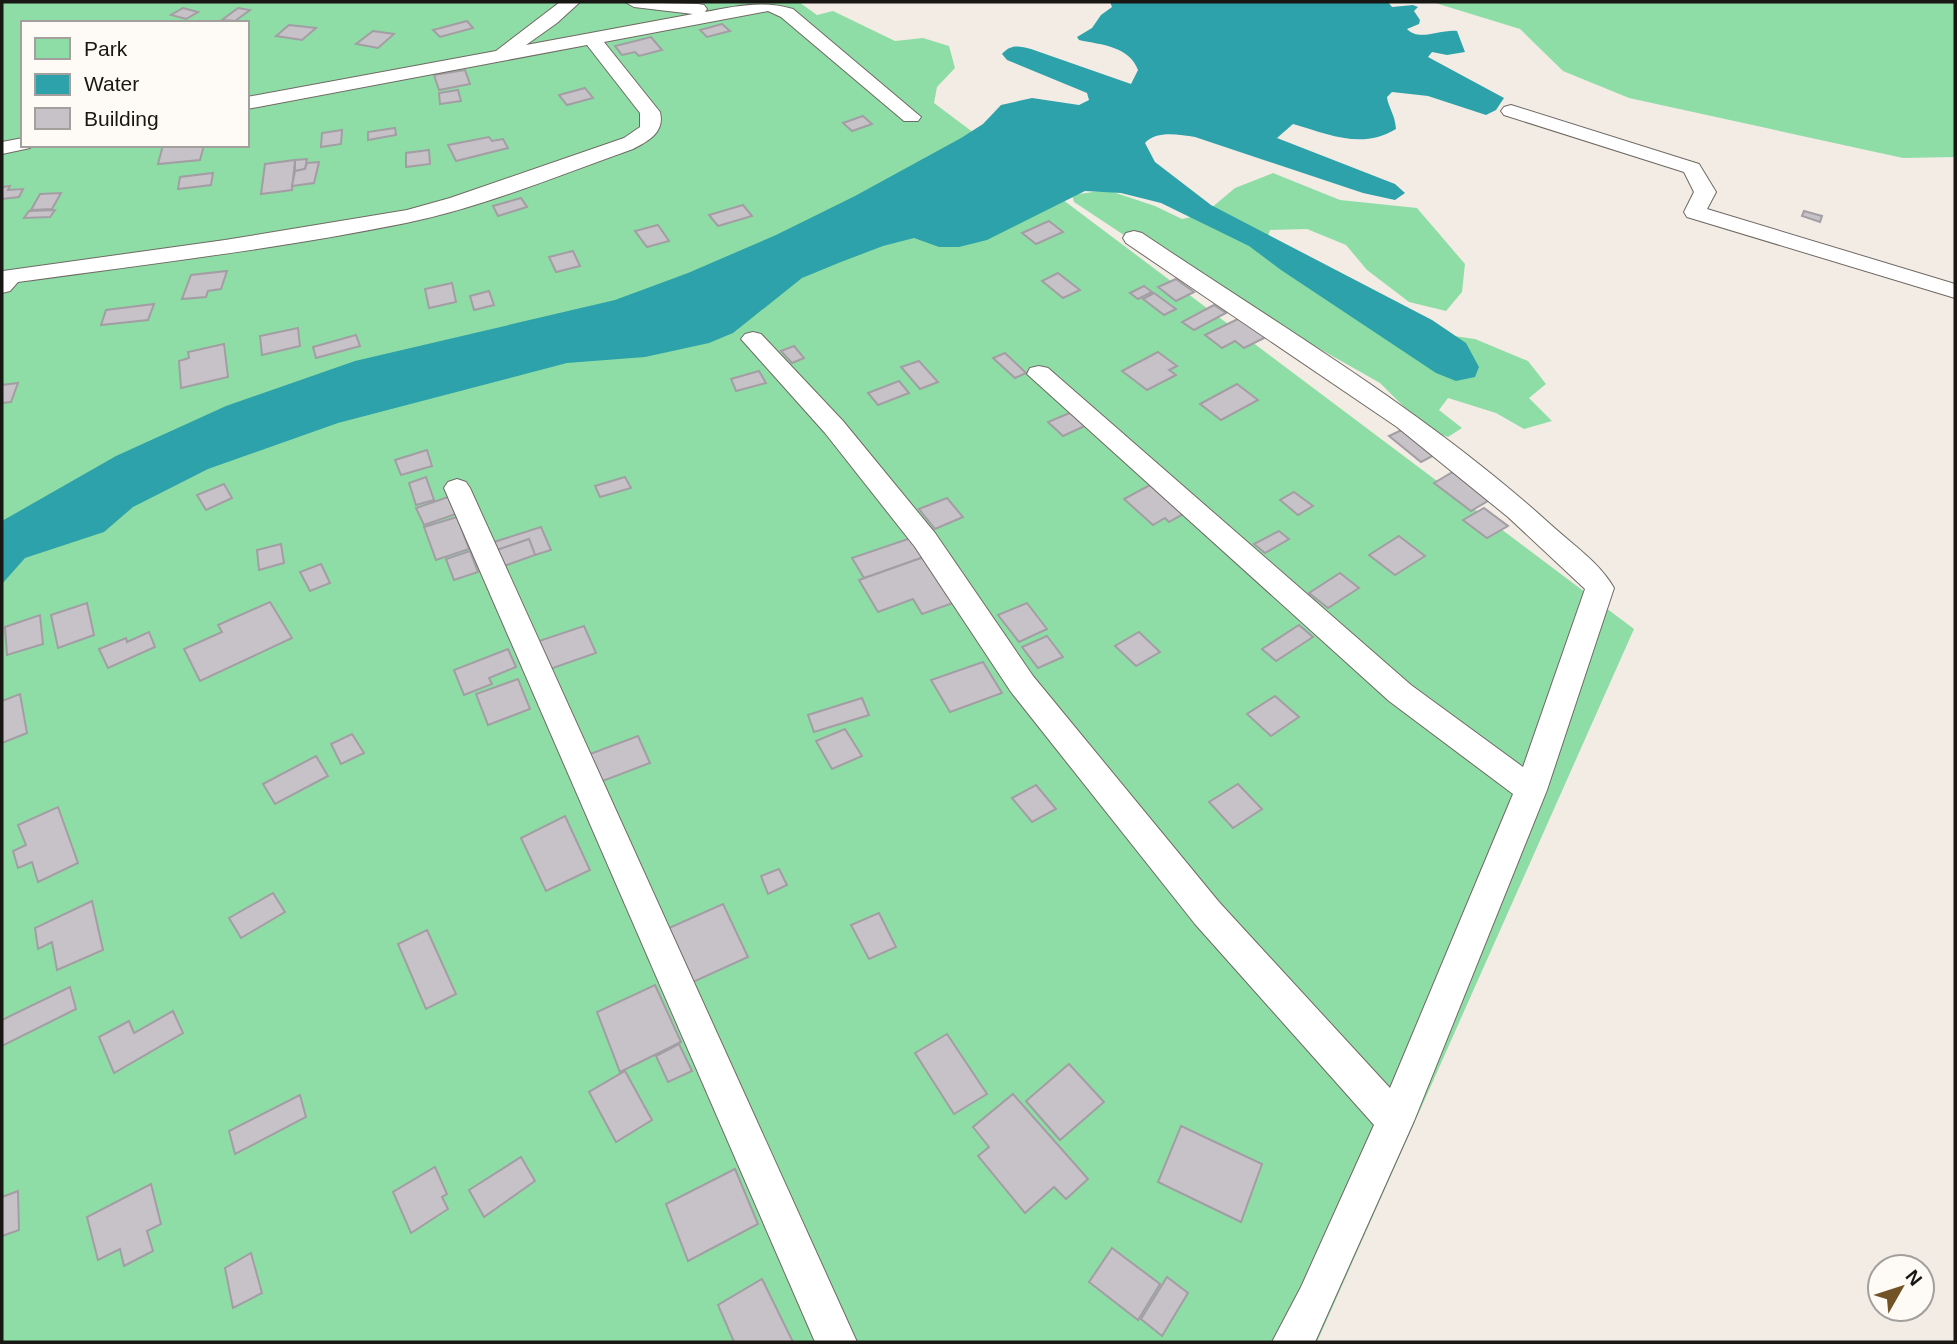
<svg xmlns="http://www.w3.org/2000/svg" width="1957" height="1344" font-family="Helvetica,sans-serif">
<style>
.green{fill:#8fdda6;fill-rule:evenodd}
.water{fill:#2ea2aa}
.building{fill:#c7c1c8;stroke:#a39da4;stroke-width:2}
.lines{fill:none;stroke-linecap:round;stroke-linejoin:round}
.lane-casing{stroke:#6f6963;stroke-width:2}
.lane{fill:#fff;fill-rule:evenodd}
</style>
<rect width="100%" height="100%" fill="#f3ece5"/>
<!-- green -->
<g class="green">
<path d="M2,2H799L817,15L833,11L895,41L923,38L949,46L955,68L937,87L934,103L1634,629L1317,1342H2ZM23,23H247V145H23Z"/>
<path d="M1432,2H1955V157L1903,158L1629,98L1563,71L1520,29Z"/>
<path d="M1273,173L1340,200L1417,208L1465,264L1462,292L1446,311L1409,302L1367,270L1346,245L1307,229L1270,230L1267,239L1376,325L1475,339L1528,361L1546,384L1529,398L1552,421L1524,429L1496,413L1448,398L1439,410L1462,428L1448,437L1426,429L1380,383L1154,255L1074,202L1072,195L1107,190L1155,206L1182,219L1204,214L1235,188Z"/>
</g>
<!-- water -->
<path class="water" d="M1110,2H1388L1392,7L1413,5L1418,7L1414,11L1420,20L1419,24L1407,29C1419,42 1440,29 1457,31L1465,52L1447,55L1432,52L1428,57L1504,98L1496,110L1486,115L1428,96L1392,92L1387,97C1388,107 1395,114 1396,129C1362,150 1328,134 1293,124L1277,138L1395,184L1405,193L1395,200L1363,193L1195,137C1179,135 1157,130 1145,143L1155,162L1211,205L1432,320L1466,343L1479,367L1475,377L1456,381L1436,373L1281,270L1249,246L1161,203L1121,193L1085,191L987,240L959,247H939L914,238L883,246L841,262L802,278L733,333L709,343L645,357L567,363L338,423L208,469L133,507L104,532L25,558L2,584V521L116,456L226,406L355,361L615,300L688,273L776,235L855,196L961,138L983,124L1001,105L1032,98L1079,105L1089,100L1087,93L1007,60L1002,54C1011,44 1019,46 1031,49L1131,84L1138,70C1129,46 1102,45 1079,40L1077,37L1092,28L1101,15L1112,7Z"/>
<!-- building -->
<g class="building">
<path d="M183,8L198,12L186,19L171,15Z"/>
<path d="M238,8L250,10L235,21L222,20Z"/>
<path d="M467,21L473,28L440,37L433,30Z"/>
<path d="M722,24L730,31L707,37L700,30Z"/>
<path d="M289,25L316,28L302,40L276,36Z"/>
<path d="M373,31L394,34L378,48L356,44Z"/>
<path d="M651,37L662,50L639,56L635,52L622,55L615,46Z"/>
<path d="M465,70L470,84L439,90L434,75Z"/>
<path d="M585,88L593,98L567,105L559,95Z"/>
<path d="M458,90L461,101L440,104L439,93Z"/>
<path d="M863,116L872,124L852,131L843,123Z"/>
<path d="M395,128L396,135L368,140V132Z"/>
<path d="M342,130L341,144L321,147L322,133Z"/>
<path d="M489,137L492,141L503,139L508,148L456,161L448,145Z"/>
<path d="M163,145H204L200,160L158,164Z"/>
<path d="M429,150L430,164L406,167V153Z"/>
<path d="M307,159L305,169L295,171V160Z"/>
<path d="M295,160L292,190L261,194L265,164Z"/>
<path d="M319,162L314,183L292,186L295,171L305,169L307,163Z"/>
<path d="M213,173L211,185L178,189L180,177Z"/>
<path d="M10,186L8,190L23,189L19,197L2,199V187Z"/>
<path d="M61,193L52,209L31,210L40,194Z"/>
<path d="M521,198L527,207L498,216L493,206Z"/>
<path d="M743,205L752,216L718,226L709,215Z"/>
<path d="M55,210L50,217L24,218L29,211Z"/>
<path d="M1804,211L1822,216L1820,222L1802,216Z"/>
<path d="M1049,221L1063,232L1036,244L1022,233Z"/>
<path d="M658,225L669,241L647,247L635,231Z"/>
<path d="M573,251L580,266L556,272L549,257Z"/>
<path d="M227,271L221,289L208,291L206,297L182,299L191,275Z"/>
<path d="M1058,273L1080,290L1063,298L1042,281Z"/>
<path d="M1176,279L1194,292L1176,301L1158,287Z"/>
<path d="M452,283L456,302L429,308L425,289Z"/>
<path d="M1144,286L1152,292L1138,299L1130,293Z"/>
<path d="M489,291L494,305L474,310L470,296Z"/>
<path d="M1154,293L1176,309L1164,315L1143,299Z"/>
<path d="M154,304L148,320L101,325L106,310Z"/>
<path d="M1214,305L1226,313L1194,330L1182,322Z"/>
<path d="M1240,318L1266,337L1244,348L1235,341L1222,348L1205,335Z"/>
<path d="M298,328L300,346L262,355L260,336Z"/>
<path d="M356,335L360,346L316,358L313,347Z"/>
<path d="M224,344L228,377L181,388L179,361L189,358L188,352Z"/>
<path d="M794,346L804,358L792,363L781,351Z"/>
<path d="M1158,352L1177,366L1169,370L1176,375L1147,390L1122,371Z"/>
<path d="M1005,353L1026,373L1015,378L993,358Z"/>
<path d="M919,361L938,382L920,389L901,367Z"/>
<path d="M759,371L766,383L736,391L731,379Z"/>
<path d="M899,381L909,393L878,405L868,393Z"/>
<path d="M18,383L11,402L2,403V385Z"/>
<path d="M1237,384L1258,400L1221,420L1200,404Z"/>
<path d="M1072,412L1087,425L1063,436L1048,422Z"/>
<path d="M1408,427L1440,452L1421,462L1389,436Z"/>
<path d="M427,450L432,466L401,475L395,460Z"/>
<path d="M1456,470L1493,498L1471,511L1434,483Z"/>
<path d="M426,477L434,500L416,505L409,483Z"/>
<path d="M625,477L631,488L600,497L595,486Z"/>
<path d="M224,484L232,498L206,510L197,495Z"/>
<path d="M1150,485L1183,514L1169,522L1165,518L1153,525L1124,499Z"/>
<path d="M1294,492L1313,506L1298,515L1280,500Z"/>
<path d="M448,497L456,514L424,525L416,508Z"/>
<path d="M947,498L963,517L935,529L919,509Z"/>
<path d="M1484,508L1508,526L1487,538L1463,520Z"/>
<path d="M457,517L469,549L436,560L424,527Z"/>
<path d="M541,527L551,550L535,555L529,539L497,550L494,542Z"/>
<path d="M1279,531L1289,539L1265,553L1254,544Z"/>
<path d="M1399,536L1425,556L1395,575L1369,555Z"/>
<path d="M911,538L924,557L864,578L852,558Z"/>
<path d="M529,539L535,555L504,566L497,550Z"/>
<path d="M281,544L284,563L259,570L257,550Z"/>
<path d="M470,551L478,572L454,580L446,559Z"/>
<path d="M924,557L953,603L922,614L913,599L878,612L859,580Z"/>
<path d="M321,564L330,583L310,591L300,572Z"/>
<path d="M1340,573L1359,588L1328,608L1309,593Z"/>
<path d="M270,602L292,638L200,681L184,649L222,632L218,625Z"/>
<path d="M87,603L94,635L58,648L51,615Z"/>
<path d="M1027,603L1047,629L1019,642L998,615Z"/>
<path d="M40,615L43,644L7,655L5,627Z"/>
<path d="M1299,625L1313,637L1276,661L1262,649Z"/>
<path d="M584,626L596,653L550,669L539,641Z"/>
<path d="M149,632L155,647L108,668L99,649L126,638L127,642Z"/>
<path d="M1139,632L1160,652L1136,666L1115,646Z"/>
<path d="M1047,636L1063,657L1038,668L1022,647Z"/>
<path d="M508,649L516,667L489,678L492,684L464,695L454,670Z"/>
<path d="M983,662L1002,693L950,712L931,680Z"/>
<path d="M518,679L530,709L488,725L476,694Z"/>
<path d="M20,694L27,733L2,743V701Z"/>
<path d="M1275,696L1299,717L1271,736L1247,714Z"/>
<path d="M862,698L869,715L814,732L808,715Z"/>
<path d="M845,729L862,756L832,769L816,741Z"/>
<path d="M352,734L364,753L341,764L331,744Z"/>
<path d="M638,736L650,763L600,782L590,754Z"/>
<path d="M316,756L328,776L275,804L263,784Z"/>
<path d="M1238,784L1262,809L1233,828L1209,802Z"/>
<path d="M1036,785L1056,809L1032,822L1012,798Z"/>
<path d="M58,807L78,863L38,882L32,862L18,868L13,851L26,845L18,825Z"/>
<path d="M565,816L590,870L546,891L521,838Z"/>
<path d="M779,869L787,885L768,894L761,876Z"/>
<path d="M273,893L285,912L241,938L229,918Z"/>
<path d="M92,901L103,950L57,970L52,942L38,949L35,928Z"/>
<path d="M723,904L748,957L693,982L669,928Z"/>
<path d="M879,913L896,947L869,959L851,925Z"/>
<path d="M427,930L456,994L426,1009L398,944Z"/>
<path d="M655,985L681,1042L620,1072L597,1012Z"/>
<path d="M70,987L76,1009L2,1046V1020Z"/>
<path d="M173,1011L183,1033L114,1073L99,1037L129,1021L134,1033Z"/>
<path d="M947,1034L987,1094L954,1114L915,1053Z"/>
<path d="M679,1044L692,1071L668,1082L656,1056Z"/>
<path d="M1069,1064L1104,1102L1060,1140L1026,1101Z"/>
<path d="M625,1071L652,1120L616,1142L589,1092Z"/>
<path d="M1013,1094L1088,1179L1066,1199L1054,1187L1025,1213L978,1156L989,1147L973,1127Z"/>
<path d="M300,1095L306,1117L235,1154L229,1131Z"/>
<path d="M1181,1126L1262,1164L1241,1222L1158,1182Z"/>
<path d="M521,1157L535,1181L484,1217L469,1190Z"/>
<path d="M435,1167L447,1194L442,1197L448,1209L411,1233L393,1192Z"/>
<path d="M735,1169L758,1224L688,1261L666,1204Z"/>
<path d="M151,1184L161,1224L147,1231L153,1251L124,1266L120,1249L98,1260L87,1217Z"/>
<path d="M18,1191L19,1230L2,1236V1197Z"/>
<path d="M1112,1248L1160,1284L1138,1320L1089,1282Z"/>
<path d="M251,1253L262,1293L233,1308L225,1268Z"/>
<path d="M1167,1277L1188,1293L1162,1336L1141,1319Z"/>
<path d="M762,1279L793,1342H734L718,1305Z"/>
</g>
<g class="lines">
<defs>
<g id="lane">
<path d="M560,2H580L557,23L526,45L693,14L634,7L625,2L698,4L704,5L707,9L705,12C736,6 764,0 793,9L921,117L918,121H904L781,17L768,11L604,42L660,112C665,132 649,141 633,149C559,175 484,207 406,223C278,249 148,264 18,282L10,291L2,293L3,271L225,240L407,210L450,198L624,138L640,127V113L587,45L247,109V97L496,51Z"/>
<path d="M1511,105L1699,164L1716,192L1707,209L1955,284V298L1687,217L1684,212L1694,192L1684,172L1504,115L1501,111L1504,107Z"/>
<path d="M23,138V145H32L30,148L2,154V142Z"/>
<path d="M1134,231L1142,233C1280,326 1427,412 1550,524C1572,544 1600,563 1614,588L1547,790L1414,1121L1315,1342H1272L1301,1287L1374,1125L1195,924L1011,692L915,547L825,433L741,339L745,334L753,332L761,334L843,421L935,533L1033,676L1219,902L1390,1088L1513,794L1389,701L1027,374L1030,368L1039,366L1048,368L1411,685L1523,767L1585,589L1508,517L1397,427L1126,243L1123,238L1126,233Z"/>
<path d="M457,479L466,482L470,488L857,1342H815L444,488L448,482Z"/>
</g>
</defs>
<!-- lane casing -->
<use href="#lane" class="lane-casing"/>
<!-- lane -->
<use href="#lane" class="lane"/>
</g>
<!-- border -->
<rect width="1957" height="1344" fill="none" stroke="#191714" stroke-width="7"/>
<!-- legend -->
<rect x="21" y="21" width="228" height="126" fill="#fefaf6" stroke="#a29f9c" stroke-width="2"/>
<rect x="35" y="38" width="35" height="21" fill="#8fdda6" stroke="#a29f9c" stroke-width="2"/>
<text x="84" y="56" font-size="21" fill="#191714">Park</text>
<rect x="35" y="74" width="35" height="21" fill="#2ea2aa" stroke="#a29f9c" stroke-width="2"/>
<text x="84" y="91" font-size="21" fill="#191714">Water</text>
<rect x="35" y="108" width="35" height="21" fill="#c7c1c8" stroke="#a29f9c" stroke-width="2"/>
<text x="84" y="126" font-size="21" fill="#191714">Building</text>
<!-- north arrow -->
<g transform="translate(1901 1288) rotate(51)"><circle r="33" fill="#fefaf6" stroke="#a29f9c" stroke-width="2"/>
<path d="M0-5L12 26L0 18L-12 26Z" fill="#715327"/>
<text y="-10" font-size="19" font-weight="bold" text-anchor="middle" fill="#191714">N</text>
</g>
</svg>
